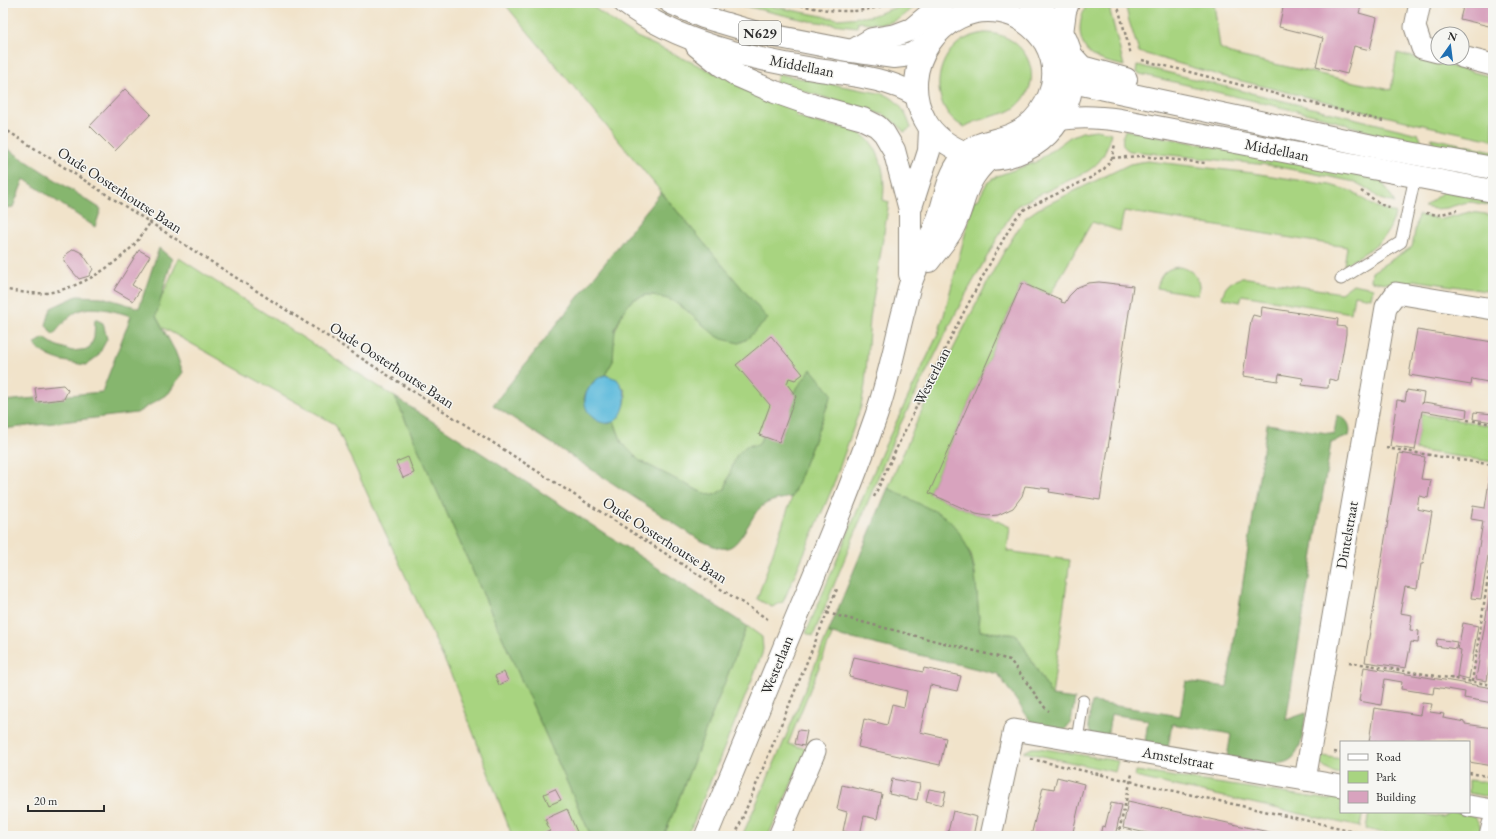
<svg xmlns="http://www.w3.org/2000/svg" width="1496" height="839" font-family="'EB Garamond',serif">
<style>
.green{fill:#a8d480;stroke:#6a8056}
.forest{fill:#86b66e;stroke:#58704c}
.water{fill:#5ebbdc;stroke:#447384}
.building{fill:#d8a3be}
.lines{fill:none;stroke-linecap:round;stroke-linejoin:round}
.lane-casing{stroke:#8e877a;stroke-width:13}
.street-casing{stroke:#8e877a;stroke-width:23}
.secondary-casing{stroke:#8e877a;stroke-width:24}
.primary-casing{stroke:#8e877a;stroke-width:24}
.path{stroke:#8e877a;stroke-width:2.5;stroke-dasharray:3 3;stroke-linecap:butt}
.lane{stroke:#fff;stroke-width:11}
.street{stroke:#fff;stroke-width:21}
.secondary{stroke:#fff;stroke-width:22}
.primary{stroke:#fff;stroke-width:22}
.labels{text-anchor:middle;stroke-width:3;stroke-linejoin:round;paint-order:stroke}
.shield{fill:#f6f6f2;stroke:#686867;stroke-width:1}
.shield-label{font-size:14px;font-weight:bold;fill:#2b2b2b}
.street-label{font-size:15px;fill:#2b2b2b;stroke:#f6f6f2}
</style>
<rect width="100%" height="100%" fill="#f6f6f2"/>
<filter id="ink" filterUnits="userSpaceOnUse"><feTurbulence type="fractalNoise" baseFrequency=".025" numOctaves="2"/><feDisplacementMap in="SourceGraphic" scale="8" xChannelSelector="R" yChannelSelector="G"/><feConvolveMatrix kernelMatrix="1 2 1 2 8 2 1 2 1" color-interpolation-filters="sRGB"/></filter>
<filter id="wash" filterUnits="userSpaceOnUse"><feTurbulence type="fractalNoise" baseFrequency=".012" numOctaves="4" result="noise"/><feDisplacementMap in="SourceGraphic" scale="16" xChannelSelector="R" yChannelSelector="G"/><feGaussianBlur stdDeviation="0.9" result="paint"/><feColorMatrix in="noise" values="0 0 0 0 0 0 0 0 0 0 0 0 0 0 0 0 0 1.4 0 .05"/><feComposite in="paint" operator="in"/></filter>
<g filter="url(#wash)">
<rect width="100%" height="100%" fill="#f1e3ca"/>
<!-- green -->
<g class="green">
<path d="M504,3H588L608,18L637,37L797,111L796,116C806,119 816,123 826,125C836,127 847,127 857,132C882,144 886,176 883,200L889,202L870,318L865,385L861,406L832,489L783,602L772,607L757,599L792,497L832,394L766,430L758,445H750L730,476L725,489L714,495L705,494L640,461L622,443L614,421C621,415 630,400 624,389C621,384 615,380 610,376L605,375L613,361L614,334L623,312L632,300L646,295H653L671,300L685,309L703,325L741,342L747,339L767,319Z"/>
<path d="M732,3H754L838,19L871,16L897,7L905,3H918C896,25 888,25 858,22L857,27L809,21Z"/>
<path d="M1088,3H1108L1124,66C1116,64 1107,62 1099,59C1076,50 1076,21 1088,3Z"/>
<path d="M1125,3H1214L1220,48L1234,55L1391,90L1397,53L1493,77V140L1414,123L1225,77L1139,52L1129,21Z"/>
<path d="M984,33C1024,32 1048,77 1018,105C1009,114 998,114 987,118C979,120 971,123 964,127C933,111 931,68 956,45C964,38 974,35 984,33Z"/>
<path d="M1137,65L1418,134L1424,145L1399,141L1322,117L1136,73Z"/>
<path d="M778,74L884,94C899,100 906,113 911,128L904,132L898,125L884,115L776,83Z"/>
<path d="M1096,130L1111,133C1106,151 1104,160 1088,171L1018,205L1007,221L962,301L897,431L813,636L806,633L882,452L938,334L944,315L974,200H978L987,183L997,176L1036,162L1070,137L1082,132Z"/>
<path d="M1125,130L1380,178L1395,203L1380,199L1369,190L1355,182L1326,176L1268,165L1130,151C1120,147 1122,139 1125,130Z"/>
<path d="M1431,138L1493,151V157L1435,147Z"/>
<path d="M1147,161L1253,173L1330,185L1351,191L1374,206L1395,213C1389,242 1367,251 1344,265L1347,247L1124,211L1120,231L1092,222L1050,295L1022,283L929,493L976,514L987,516L1010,527L1007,551L1070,560L1052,696L1017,635L980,631L975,572L971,554L944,517L888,488L922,410L990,277L1005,250L1025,218L1038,209L1130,164Z"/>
<path d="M1444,191L1493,199V206L1471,202L1463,203L1447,208L1435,209L1424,207Z"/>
<path d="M1470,212L1493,215V292L1413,280L1411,286L1371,281L1372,272L1412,247L1418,215L1442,219Z"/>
<path d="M179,258L395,397L591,836H512L453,679L335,424L151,321Z"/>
<path d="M1179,267C1194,269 1202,281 1198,295L1157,288C1160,275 1165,268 1179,267Z"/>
<path d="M1241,278H1248L1341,293L1353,284L1373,288L1371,298L1354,295L1351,313L1242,295L1240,302L1222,298C1224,287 1230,281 1241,278Z"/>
<path d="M1421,414L1493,426V462L1415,450Z"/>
<path d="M747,626L762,637L763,649L762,654L743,702L692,826L685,836H664Z"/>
<path d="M828,633L832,635L788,744L807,749L768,836H742L782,746Z"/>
<path d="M1032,748H1039L1118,761L1115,772L1024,752Z"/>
<path d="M1317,755L1341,759V774C1329,772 1320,768 1317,755Z"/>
<path d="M1136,771L1330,800C1333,795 1335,794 1341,795V812H1363L1360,827L1135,777Z"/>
<path d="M1469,780L1493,783V798L1469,793Z"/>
<path d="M1369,812H1408L1443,817L1449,812C1466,812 1483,815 1481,836H1398L1366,829Z"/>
</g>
<!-- forest -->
<g class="forest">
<path d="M3,146L101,209L95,227L24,179L13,207L3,208Z"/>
<path d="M661,192L768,319L747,339L739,343L722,339L715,335L685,309L671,300L653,295H646L632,300L623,312L615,329L613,361L605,375L593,382L586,393L584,398L585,403L608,424L614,421L622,443L640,461L705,494L714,495L725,489L734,461L737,455L746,446L758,445L766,430L811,369L832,394L792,497C781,499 768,500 760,508C755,512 753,518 749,524C732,552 728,554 698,539L493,405Z"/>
<path d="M159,248L172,259L156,316L175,351L183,372L169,393L137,413L3,429V401L102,392L131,316C119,312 97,306 84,309C72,311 61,326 53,335L46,325L51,308L77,296L102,297L139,308Z"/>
<path d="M95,319L103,323L107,339L98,356L86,365C67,362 47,360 34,344L44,338L55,345L72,351L89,349L94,338Z"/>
<path d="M395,397L747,626L664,836H591Z"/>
<path d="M1337,415C1347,418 1352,426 1349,436L1331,443L1286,720L1306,713C1304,725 1303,739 1298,750C1296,754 1293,759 1288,761C1274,768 1242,759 1227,757L1231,734L1172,724L1168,747L1145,743L1148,720L1111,714L1107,738L1091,735L1088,725L1092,702L1180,716L1186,681L1227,687L1267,424L1334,434Z"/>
<path d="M888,488C900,494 913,501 926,507C932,510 940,513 945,517C979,545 976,592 980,631L1017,635L1052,696L1075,699L1071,722L1063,732L1034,726L998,674L828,633Z"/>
</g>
<!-- water -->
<path class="water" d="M605,375L617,379C624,389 628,398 623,410C612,440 572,413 589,388C593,382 597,378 605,375Z"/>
<g id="blocks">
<!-- building -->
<g class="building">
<path d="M1284,3H1362L1359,13L1377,18L1370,50L1354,46L1347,74L1316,66L1323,38L1279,27Z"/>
<path d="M1464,3H1493V27L1460,19Z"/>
<path d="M125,89L151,114L115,151L90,126Z"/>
<path d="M74,249L82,253L93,269L89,276L79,279L72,271L64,261L65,255Z"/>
<path d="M139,250L150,256L132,285L140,290L133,301L114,290Z"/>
<path d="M1099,282L1133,286L1100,500L1049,492L1050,489L1025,486L1022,496L1013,508L998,515L987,516L976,514L929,493L1022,283L1062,300L1061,302L1065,303L1069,296L1078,287L1088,283Z"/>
<path d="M1262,307L1338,319L1337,326L1346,327V334L1338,381L1329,379L1328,388H1325L1302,385L1303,378L1279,374L1278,381L1243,376L1251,320L1253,315L1261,317Z"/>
<path d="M1417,330L1493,342V383L1472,379L1471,385L1409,375Z"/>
<path d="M771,336L803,374L795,380L789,378L787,384L796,396L779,442L759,435L770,405L736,365Z"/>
<path d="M63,385L68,390L64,399L37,402L35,388Z"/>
<path d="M1407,390L1424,393L1422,404L1424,402L1467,409L1466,418L1422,411L1415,450L1390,446L1397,400L1405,401Z"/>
<path d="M1474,412L1493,414V422L1473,419Z"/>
<path d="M1399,453L1425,457L1421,479L1431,480L1430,485L1428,498L1419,496L1417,509L1432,512L1423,564H1421L1417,589L1405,587L1400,613L1412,615L1410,630L1419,631L1418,643L1411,642L1406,668L1365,662Z"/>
<path d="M408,457L414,473L403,478L396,462Z"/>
<path d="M1491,468H1493V525L1481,599L1471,598L1483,521L1471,519L1473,506L1485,508Z"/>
<path d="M1492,579L1493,642L1487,681L1476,679Z"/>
<path d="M1463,623L1478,626L1469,679L1457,676L1461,650L1458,649Z"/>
<path d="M1437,639L1457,642L1456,649L1436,646Z"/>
<path d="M854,657L923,672L924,668L961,676L957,691L930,685L920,732L946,738L940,765L858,747L864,719L887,725L892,704L904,707L907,691L849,677Z"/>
<path d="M1364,667L1493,688V703L1464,698L1465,692L1447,689L1434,687L1433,694L1401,689L1402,682L1385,679L1381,705L1359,701Z"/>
<path d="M504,672L508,681L499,685L495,676Z"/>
<path d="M1422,703L1432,704L1430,712L1444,714L1443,718L1465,722V724L1493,728V766L1469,762V742H1369L1374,708L1420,715Z"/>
<path d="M798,730L807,731L804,746L795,744Z"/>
<path d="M1057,777L1084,784L1072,836H1031L1043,787L1054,789Z"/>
<path d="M892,779L920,784L917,800L889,794Z"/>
<path d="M842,785L882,794L877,819L864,816L860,835L843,831L847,812L837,809Z"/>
<path d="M555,789L561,800L549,805L544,794Z"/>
<path d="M929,789L946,792L943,805L926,801Z"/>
<path d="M1128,801L1282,835V836H1161L1123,828Z"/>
<path d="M1111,803L1122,805L1115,836H1100L1102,826L1105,827Z"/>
<path d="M567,809L577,832L568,836H538L550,831L545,819Z"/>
<path d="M953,811L977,817L973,836H947Z"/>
</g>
</g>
</g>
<g filter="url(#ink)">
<use href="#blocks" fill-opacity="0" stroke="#8e877a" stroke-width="1"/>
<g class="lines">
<defs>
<g id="lane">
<path d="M1341,279L1401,242L1415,177"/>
<path d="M1077,740L1083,701"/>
</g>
<g id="street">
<path d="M1420,3L1415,27L1422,48L1438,52"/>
<path d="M1462,57L1493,65"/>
<path d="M1305,780L1386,307L1396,293L1493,309"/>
<path d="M1469,806L1493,810"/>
<path d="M779,836L815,751"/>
<path d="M991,836L1014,730L1341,786"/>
<path d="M1490,836L1493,824"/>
</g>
<g id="secondary">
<path d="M1062,33L1065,11L1068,3"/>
<path d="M1070,54L1082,67L1126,79"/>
<path d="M1072,82L1382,148L1493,168"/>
<path d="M1060,119C1080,116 1099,117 1120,120L1493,191"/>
</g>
<g id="primary">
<path d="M625,3C678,43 749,58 813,69C848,75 885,77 916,95"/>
<path d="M671,3L703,17L754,32L852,51L894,57L903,56L912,54L929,43"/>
<path d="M697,46L721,65L738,76L775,92L812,105L863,119L877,126L884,133L894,150L910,210"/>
<path d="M852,51L872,39L896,35L912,29L943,3"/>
<path d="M929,261C937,250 947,240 953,228C966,201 963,183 988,160"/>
<path d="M910,274V210L929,151L930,129"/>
<path d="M706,836C734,768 762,701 790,633C819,563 849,494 874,422C887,387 894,349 903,313C906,304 907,294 910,285C918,261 932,238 940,213C946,195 948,176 960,161C972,144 983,143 1002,138C1020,133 1036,121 1045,104C1056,85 1056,62 1045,43C1035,27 1018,15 1000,12C941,2 896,69 925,120C934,137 950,147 968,154C985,161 999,160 1016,154C1065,138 1088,76 1062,32C1054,20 1044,11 1031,3"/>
</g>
</defs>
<!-- lane casing -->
<use href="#lane" class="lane-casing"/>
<!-- street casing -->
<use href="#street" class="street-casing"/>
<!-- secondary casing -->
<use href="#secondary" class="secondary-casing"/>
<!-- primary casing -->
<use href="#primary" class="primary-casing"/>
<!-- path -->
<g class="path">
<path d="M789,3C822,10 857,17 889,3"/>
<path d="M1117,3L1131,55"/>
<path d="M1142,60L1383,121"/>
<path d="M3,128L769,620"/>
<path d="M1112,158L1140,156L1205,163"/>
<path d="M1361,191L1384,206L1390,207"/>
<path d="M1426,213L1438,215L1457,210"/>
<path d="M3,289C18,292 36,295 52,292C83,286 112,267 134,245C140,238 145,230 150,223"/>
<path d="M1467,420L1493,424"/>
<path d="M1386,448L1493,465"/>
<path d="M874,497C917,403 963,309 1015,219L1025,209L1090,178L1104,169L1112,158L1115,144"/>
<path d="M827,613L1010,660L1046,709L1049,711"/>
<path d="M1349,662L1493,685"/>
<path d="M1472,682L1493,545"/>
<path d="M1334,752L1341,753"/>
<path d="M1031,759L1376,836"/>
<path d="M1469,773L1493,777"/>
<path d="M735,836L837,589"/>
<path d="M1118,836L1132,774"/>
</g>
<!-- lane -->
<use href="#lane" class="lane"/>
<!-- street -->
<use href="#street" class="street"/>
<!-- secondary -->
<use href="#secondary" class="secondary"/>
<!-- primary -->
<use href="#primary" class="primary"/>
</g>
</g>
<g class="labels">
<!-- shield labels -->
<rect class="shield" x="739" y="21" width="42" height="24" rx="3"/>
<g class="shield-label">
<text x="760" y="38">N629</text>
</g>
<!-- street labels -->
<g class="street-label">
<text transform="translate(802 66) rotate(11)" y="5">Middellaan</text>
<text transform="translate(1277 150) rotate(11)" y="5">Middellaan</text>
<text transform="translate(120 190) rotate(33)" y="5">Oude Oosterhoutse Baan</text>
<text transform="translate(392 365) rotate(33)" y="5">Oude Oosterhoutse Baan</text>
<text transform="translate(932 376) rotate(-63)" y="5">Westerlaan</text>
<text transform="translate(1347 535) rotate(-80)" y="5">Dintelstraat</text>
<text transform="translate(665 540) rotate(33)" y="5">Oude Oosterhoutse Baan</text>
<text transform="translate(777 665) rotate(-68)" y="5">Westerlaan</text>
<text transform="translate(1178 758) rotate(10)" y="5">Amstelstraat</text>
</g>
</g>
<!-- margin -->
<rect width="1496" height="839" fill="none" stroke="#f6f6f2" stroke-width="16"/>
<!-- legend -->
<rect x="1340" y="741" width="130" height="72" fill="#f6f6f2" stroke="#a5a5a2"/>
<rect x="1348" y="754" width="20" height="6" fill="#ffffff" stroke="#a5a5a2"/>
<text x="1376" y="761" font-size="12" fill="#2b2b2b">Road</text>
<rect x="1348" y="771" width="20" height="12" fill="#a8d480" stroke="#a5a5a2"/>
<text x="1376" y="781" font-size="12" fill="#2b2b2b">Park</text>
<rect x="1348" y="791" width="20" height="12" fill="#d8a3be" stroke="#a5a5a2"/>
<text x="1376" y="801" font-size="12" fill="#2b2b2b">Building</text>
<!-- north arrow -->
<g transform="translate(1450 46) rotate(14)"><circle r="19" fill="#f6f6f2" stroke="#a5a5a2"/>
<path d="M0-3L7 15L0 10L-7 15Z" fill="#1f6fb2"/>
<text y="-6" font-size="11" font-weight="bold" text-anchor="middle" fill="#2b2b2b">N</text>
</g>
<!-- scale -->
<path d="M28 805v6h76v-6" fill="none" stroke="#2b2b2b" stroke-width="2"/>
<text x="34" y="805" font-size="12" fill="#2b2b2b" stroke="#f6f6f2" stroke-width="3" paint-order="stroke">20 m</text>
</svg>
